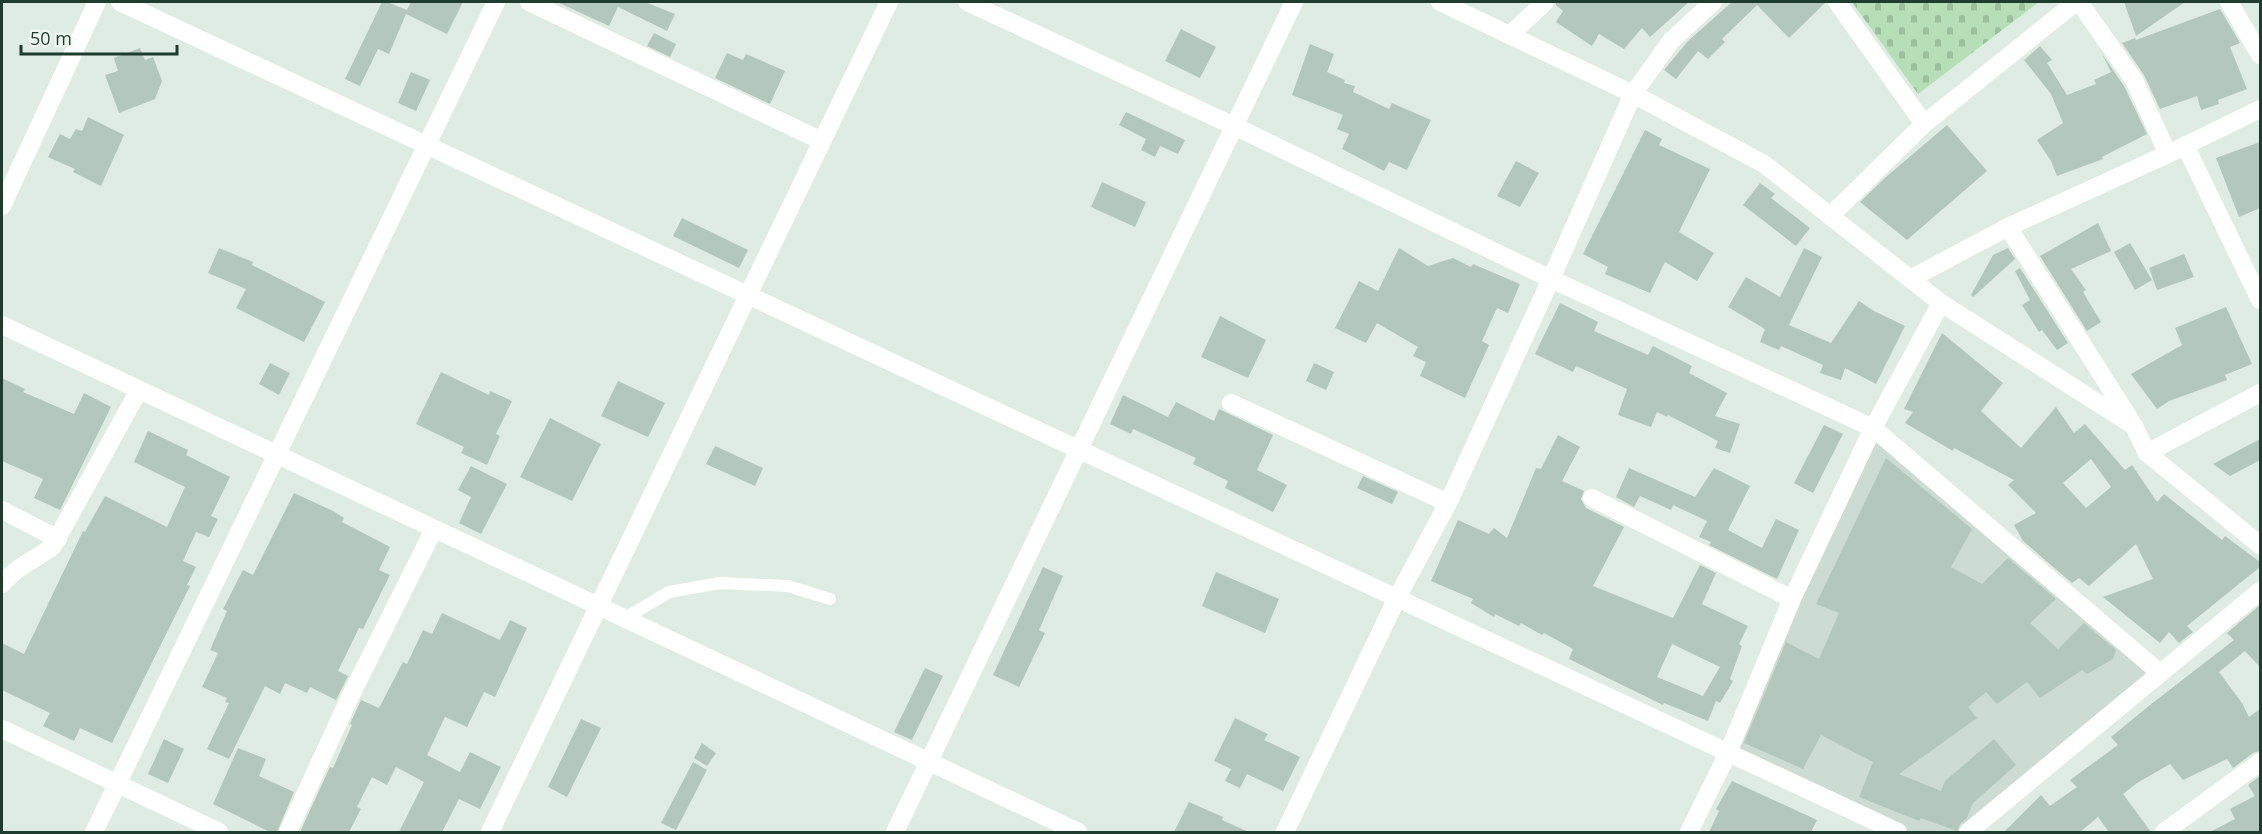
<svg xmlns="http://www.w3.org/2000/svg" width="2262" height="834" font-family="'Open Sans',sans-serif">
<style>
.built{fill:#cddcd2}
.cemetery{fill:url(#cemetery-stones)}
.building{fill:#b4c7bc;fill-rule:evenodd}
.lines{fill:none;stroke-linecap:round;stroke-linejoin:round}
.lane{stroke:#fff;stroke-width:12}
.street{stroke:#fff;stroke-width:18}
</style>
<defs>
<pattern id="cemetery-stones" width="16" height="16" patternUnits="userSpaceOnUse" patternTransform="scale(1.5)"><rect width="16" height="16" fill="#b6dfb8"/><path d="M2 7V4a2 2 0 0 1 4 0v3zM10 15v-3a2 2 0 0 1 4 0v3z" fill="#9cc09e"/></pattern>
</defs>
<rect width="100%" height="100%" fill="#dfece3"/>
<!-- built -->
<path class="built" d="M1876,434L2150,673L1964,832H1909L1732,749Z"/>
<!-- cemetery -->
<path class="cemetery" d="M1852,2H2039L1918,94Z"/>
<!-- building -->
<g class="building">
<path d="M382,2H387L407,10L411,2H463L447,34L406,14L389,54L378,49L360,86L345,79Z"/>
<path d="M557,2H645L675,14L667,31L618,7L609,26Z"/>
<path d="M1556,2H1689L1650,37L1642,28L1624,49L1599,34L1592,46L1556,22L1563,11L1556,5Z"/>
<path d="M1732,2H1826L1789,38L1757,5L1722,39L1725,42L1708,59L1698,51L1676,79L1664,70L1688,41Z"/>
<path d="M2124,2H2185L2136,36Z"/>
<path d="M2220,9L2240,43L2230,47L2247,89L2218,100L2219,104L2201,110L2197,96L2160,109L2144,75L2122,43L2135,38L2136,40Z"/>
<path d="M1181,29L1216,47L1200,78L1165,61Z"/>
<path d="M654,33L676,44L670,57L647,46Z"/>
<path d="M1310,44L1334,54L1327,72L1345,80L1344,83L1355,86L1353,92L1389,109L1392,103L1431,120L1407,170L1389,162L1384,171L1342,149L1349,134L1337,129L1343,115L1292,95Z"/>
<path d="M2040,46L2052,60L2047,63L2067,95L2096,84L2094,80L2111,72L2102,54L2124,86L2147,134L2102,157L2103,159L2057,176L2051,161L2037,140L2063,123L2051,94L2024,60Z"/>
<path d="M140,48L145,60L153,57L162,81L155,99L119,113L105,75L118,71L114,58Z"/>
<path d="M727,53L743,60L746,54L785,71L770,104L715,78Z"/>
<path d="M411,72L430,80L416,111L398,103Z"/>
<path d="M1126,112L1185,140L1178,154L1160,146L1155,157L1141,150L1146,139L1119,125Z"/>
<path d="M88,117L124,135L101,186L73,172L75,169L48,157L60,134L70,139L76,129L82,131Z"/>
<path d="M1947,125L1987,171L1907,240L1860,202L1886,177Z"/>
<path d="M1645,130L1662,139L1659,145L1710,169L1679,232L1714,253L1697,281L1665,262L1650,293L1605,274L1608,267L1583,254Z"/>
<path d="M2260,142V208L2239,217L2216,158Z"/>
<path d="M1516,161L1539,173L1520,207L1497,196Z"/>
<path d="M1102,182L1146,202L1135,227L1091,207Z"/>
<path d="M1760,183L1775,194L1771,198L1810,228L1796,246L1743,205Z"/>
<path d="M682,218L748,250L739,268L673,236Z"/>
<path d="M2098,223L2111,251L2071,269L2086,290L2083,292L2101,322L2087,331L2040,256Z"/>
<path d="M2130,243L2152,280L2135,290L2114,252Z"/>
<path d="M219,248L253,262L252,265L325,302L304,342L236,308L246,289L208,273Z"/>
<path d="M1399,248L1428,266L1453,258L1471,267L1473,264L1520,284L1508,313L1497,308L1482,341L1489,345L1465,398L1420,376L1426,362L1413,356L1418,347L1377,323L1366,343L1335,328L1359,281L1378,291Z"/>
<path d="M1804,248L1822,257L1789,325L1831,343L1859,301L1874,311L1905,326L1876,384L1845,368L1841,380L1820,373L1823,365L1781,346L1779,350L1760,342L1765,329L1728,307L1746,277L1780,297Z"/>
<path d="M2008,248L2015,259L1973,297L1971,295L1993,255Z"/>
<path d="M2184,254L2194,277L2157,290L2149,268Z"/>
<path d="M2020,268L2068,343L2057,350L2042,330L2039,332L2022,305L2030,300L2015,271Z"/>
<path d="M1560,303L1598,322L1594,331L1648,355L1653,346L1692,366L1689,373L1727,393L1715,416L1740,424L1730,453L1715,448L1718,441L1668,415L1667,417L1657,412L1651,427L1618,415L1627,389L1576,366L1573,372L1535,354Z"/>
<path d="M2226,307L2252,364L2225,375L2227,380L2169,401L2157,409L2131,374L2182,345L2175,328Z"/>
<path d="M1220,316L1266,340L1248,378L1201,357Z"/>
<path d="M1942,333L2003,383L1981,411L2021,448L2056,407L2074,433L2085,424L2125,470L2132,465L2157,502L2164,494L2222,540L2225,536L2260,562V567L2187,626L2193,632L2179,643L2169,632L2160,643L2103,597L2153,579L2136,544L2089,586L2079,578L2072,583L2023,541L2014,525L2036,513L2008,485L2014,480L1954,448L1953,451L1905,423L1913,412L1904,409ZM2091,459L2111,487L2086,508L2063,483Z"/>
<path d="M270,363L290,373L279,395L259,384Z"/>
<path d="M1314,363L1334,372L1326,390L1306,381Z"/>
<path d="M441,372L489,395L490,391L512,401L496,434L500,436L487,465L461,453L464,447L416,424Z"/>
<path d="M2,378L25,389L23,392L74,414L84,393L111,407L60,510L34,498L43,479L2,461Z"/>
<path d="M618,381L665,403L648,437L601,416Z"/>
<path d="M1123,395L1168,417L1176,402L1214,421L1219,409L1273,435L1257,470L1287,485L1273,512L1225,488L1228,481L1193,464L1196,458L1133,429L1131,434L1110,424Z"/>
<path d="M550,418L601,444L572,501L520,477Z"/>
<path d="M1824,425L1843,434L1813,493L1794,483Z"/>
<path d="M148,431L188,450L186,455L230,477L211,516L218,519L209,537L196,532L183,561L196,567L187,585L190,586L112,743L80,728L74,741L43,726L50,713L2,690V643L24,654L83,531L85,532L105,496L167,527L185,487L134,462Z"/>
<path d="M1558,435L1580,447L1562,481L1584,491L1581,499L1586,508L1624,527L1593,586L1673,618L1700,565L1716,573L1702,604L1748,626L1739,644L1742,646L1730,679L1733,681L1720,703L1716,701L1708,721L1664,703L1663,705L1569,659L1573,649L1544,633L1542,635L1521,623L1519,626L1495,614L1494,617L1471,603L1473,599L1431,581L1458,520L1489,534L1494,528L1507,538L1536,468L1541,469ZM1672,644L1720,667L1703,696L1657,677Z"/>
<path d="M2260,439V460L2230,476L2213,464Z"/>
<path d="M715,446L763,468L755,486L706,464Z"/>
<path d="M1886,458L1972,529L1951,567L1982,584L2008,558L2056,599L2030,623L2058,649L2084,623L2116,650L2113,659L2087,674L2082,670L2040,698L2027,682L1997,704L1986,692L1968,707L1977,718L1899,774L1941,791L1945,781L1994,739L2016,765L1973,803L1967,818L1960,824L1957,831L1921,818L1919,821L1859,797L1873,762L1821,735L1803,769L1744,743L1786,642L1819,659L1839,613L1816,604Z"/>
<path d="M471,466L507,484L481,534L459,523L471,497L458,490Z"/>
<path d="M1629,468L1695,497L1714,468L1750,486L1728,530L1762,548L1776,519L1799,530L1777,579L1709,545L1711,542L1699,537L1707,521L1673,505L1671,510L1640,496L1634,507L1616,497Z"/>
<path d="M1363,476L1398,492L1392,504L1357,488Z"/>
<path d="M294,493L333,511L344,518L342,522L390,547L379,570L390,575L363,629L359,628L338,671L348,676L336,700L310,687L307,693L285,683L280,694L265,686L229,759L207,749L229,703L225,702L227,698L202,687L218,653L210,650L227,611L223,609L243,570L253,575Z"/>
<path d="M1043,567L1063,576L1039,630L1045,633L1019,687L993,675Z"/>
<path d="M1216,572L1279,599L1265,633L1202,606Z"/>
<path d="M2260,605V667L2245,651L2219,672L2242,703L2249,717L2260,709V751L2253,753L2233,768L2227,759L2183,780L2170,764L2137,783L2123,794L2151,832H2109L2098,817L2080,832H2004L2041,795L2050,806L2077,787L2070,780L2118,745L2111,737L2150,705L2234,640L2227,633Z"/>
<path d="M442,613L500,640L510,620L527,628L495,697L484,692L467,727L445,717L427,755L460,772L470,752L501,767L480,809L459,799L442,832H399L424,782L396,767L387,785L372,777L357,807L361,809L349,832H300L330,767L333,768L352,725L350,724L361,700L379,708L403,662L407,664L423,630L432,634Z"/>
<path d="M925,668L943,676L912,740L894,732Z"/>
<path d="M1235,718L1268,734L1264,740L1300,757L1283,791L1247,774L1240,788L1225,781L1231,769L1214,761Z"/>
<path d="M581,719L601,728L567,797L548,787Z"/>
<path d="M164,739L184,749L168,783L148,774Z"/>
<path d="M702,743L716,753L707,766L694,758Z"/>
<path d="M238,748L266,759L259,776L294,792L277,832H270L213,804Z"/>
<path d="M693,762L707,770L676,830L661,823Z"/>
<path d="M2260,776V832H2210L2235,819L2230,809L2255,796L2248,785Z"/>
<path d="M1732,781L1817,820L1811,832H1709L1719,811L1716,809Z"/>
<path d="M1189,802L1223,817L1222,820L1249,832H1174Z"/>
</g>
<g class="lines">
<!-- lane -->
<path class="lane" d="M624,619L669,592L720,583L788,586L830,599"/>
<!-- street -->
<g class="street">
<path d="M120,2L1898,832"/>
<path d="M529,2L822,141"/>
<path d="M967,2L1234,126L1551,279L1873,428L2160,673"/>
<path d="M1440,2L1633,94L1764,164L1941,303L2134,426L2147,453L2260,545"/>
<path d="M1837,2L1924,124L2076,2"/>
<path d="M2079,2L2134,80L2168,154"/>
<path d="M2229,2L2260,55"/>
<path d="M1511,34L1545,2"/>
<path d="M2185,145L2260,300"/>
<path d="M2,206L97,2"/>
<path d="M1830,216L1924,124"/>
<path d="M2008,227L2131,421"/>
<path d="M1910,279L2008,227L2168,154L2260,109"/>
<path d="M2,325L1078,832"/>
<path d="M1231,403L1448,503"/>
<path d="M2147,453L2260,393"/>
<path d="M1592,498L1792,599"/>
<path d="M2,510L58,539"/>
<path d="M2,584C18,565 34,561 53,546L139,390"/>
<path d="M2,729L219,832"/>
<path d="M94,832L496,2"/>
<path d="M288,832L349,699L434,529"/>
<path d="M490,832L889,2"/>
<path d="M895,832L1294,2"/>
<path d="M1285,832L1397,598L1448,503L1551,279L1633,94L1671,41L1713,2"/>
<path d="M1689,832L1728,753L1792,599L1873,428L1941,303"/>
<path d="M1968,832L2260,591"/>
<path d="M2164,832L2260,762"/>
</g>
</g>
<!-- border -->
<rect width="2262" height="834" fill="none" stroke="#1f3d2f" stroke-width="6"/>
<!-- scale -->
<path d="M21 45v9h156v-9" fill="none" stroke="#1f3d2f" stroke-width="3"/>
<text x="30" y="45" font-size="18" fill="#1f3d2f" stroke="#f0f8f2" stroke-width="4.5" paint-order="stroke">50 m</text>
</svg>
